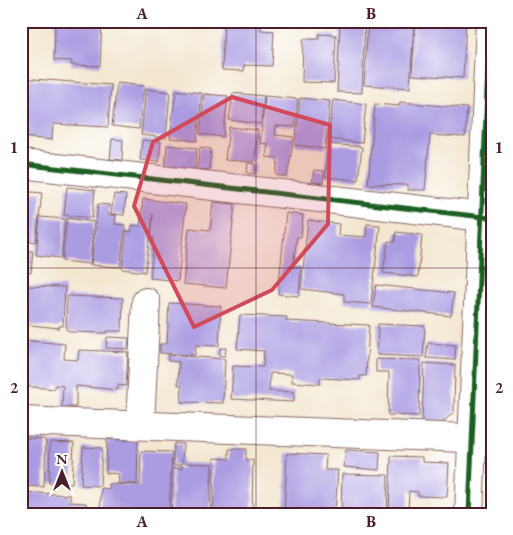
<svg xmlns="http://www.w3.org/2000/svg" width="513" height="535" font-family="'EB Garamond',serif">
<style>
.building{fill:#ab9ce2}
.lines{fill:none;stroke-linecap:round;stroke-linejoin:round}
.minor-casing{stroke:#856565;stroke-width:30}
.minor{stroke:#fff;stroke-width:28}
.cycleway-casing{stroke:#fff;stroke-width:8}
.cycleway{stroke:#1b5e20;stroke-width:5}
.marked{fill:#d1495b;fill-opacity:0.2;stroke:#d1495b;stroke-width:4;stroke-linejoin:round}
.grid{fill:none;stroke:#4a1f2b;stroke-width:1;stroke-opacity:0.55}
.neatline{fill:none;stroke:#4a1f2b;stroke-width:2}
.grid-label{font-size:16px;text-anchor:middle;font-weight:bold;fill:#4a1f2b}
</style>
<rect width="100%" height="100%" fill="#fff"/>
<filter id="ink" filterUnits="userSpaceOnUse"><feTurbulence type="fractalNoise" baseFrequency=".02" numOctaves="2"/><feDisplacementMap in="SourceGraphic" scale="10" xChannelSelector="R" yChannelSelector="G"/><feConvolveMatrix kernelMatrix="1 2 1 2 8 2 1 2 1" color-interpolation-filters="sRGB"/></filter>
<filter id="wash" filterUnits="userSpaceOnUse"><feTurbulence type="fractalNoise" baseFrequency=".0096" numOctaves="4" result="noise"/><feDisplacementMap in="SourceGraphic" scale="20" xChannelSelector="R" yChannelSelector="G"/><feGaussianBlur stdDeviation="1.12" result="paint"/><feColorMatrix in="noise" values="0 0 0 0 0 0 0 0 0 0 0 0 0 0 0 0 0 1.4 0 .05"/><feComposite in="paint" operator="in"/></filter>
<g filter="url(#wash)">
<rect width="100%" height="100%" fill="#f3e7d0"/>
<g id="blocks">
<!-- building -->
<g class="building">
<path d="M55,21H102L100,66L71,65L72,61L54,60Z"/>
<path d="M224,21H249V23L261,24V30L274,31L272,66L244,65V71L222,70Z"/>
<path d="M340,21H365L362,93L337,92Z"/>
<path d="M368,21H414L410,88L364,85Z"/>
<path d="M415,21H466L463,78L412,75Z"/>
<path d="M319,34L336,35L334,83L302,82L303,39H319Z"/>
<path d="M21,78L111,85L108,127L53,124L52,140L21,137Z"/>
<path d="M117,83L144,86L139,129L112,126Z"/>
<path d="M146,89L170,92L166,138L141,135Z"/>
<path d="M176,90L202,93L197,141L170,138Z"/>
<path d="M233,93L264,96L261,124L229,120Z"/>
<path d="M204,94L228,96L223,137L200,134Z"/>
<path d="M265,96L298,99L295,127L276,126L275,135L294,137L287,177L276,175L278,158L266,157L268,144L260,143Z"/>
<path d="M300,98L330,101L325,149L295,145Z"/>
<path d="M333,100L366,104L362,143L328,139Z"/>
<path d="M400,102L467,108L465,137L430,135L425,190H408V185L368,184L375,104L399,106Z"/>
<path d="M229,127L258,130L254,162L225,160Z"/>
<path d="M112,139L123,140L122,160L110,159Z"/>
<path d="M142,140L161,142L159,162L140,160Z"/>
<path d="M328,144L362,147L358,180L325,177Z"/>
<path d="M167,145L197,148L195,169L165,166Z"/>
<path d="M200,147L211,149L209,170L197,169Z"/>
<path d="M248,163L256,164L255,174L247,173Z"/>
<path d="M314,170L324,171L323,183L312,182Z"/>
<path d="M67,187L95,190L92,218L64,215Z"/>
<path d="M21,191L42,193L36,242L21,240Z"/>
<path d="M114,194L126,195L124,215L111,214Z"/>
<path d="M143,199L186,204L178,281L150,278L154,238H151L153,214L145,272L122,269L126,231L131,232L132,225L140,226Z"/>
<path d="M213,202L235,204L226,288L183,284L189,228L210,230Z"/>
<path d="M98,204L109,205L108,215H116L115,224L125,225L120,267L91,265Z"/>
<path d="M286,213L303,215L301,237H297L293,267H301L299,296L278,294Z"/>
<path d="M40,217L65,219L61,258L36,255Z"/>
<path d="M67,218L94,222L90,264L62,261Z"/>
<path d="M308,220L339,224L338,235L366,237L367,224L380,225L371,304L344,302V294L301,289Z"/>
<path d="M396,232L422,235L418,277L383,273L388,241L395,242Z"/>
<path d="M21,250L33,251L31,273L21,272Z"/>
<path d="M21,280H24L23,286L65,287L63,326H59V328L21,324Z"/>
<path d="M376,285L454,293L451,316L373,307Z"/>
<path d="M67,296L123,298L122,331H107V333L70,332L66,329Z"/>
<path d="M169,303L221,306L219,346L196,345L195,355L160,353V344H167Z"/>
<path d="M240,315L287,317L286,321L369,325L366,376H360V380L320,378V384L292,382V374L270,373L269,391L294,392V402L231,399L233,366L263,367L264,351L237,349Z"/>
<path d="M378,324L425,326L423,357L377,355Z"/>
<path d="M107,337L129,338L128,349L106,348Z"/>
<path d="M21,340L65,344L64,359L78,360L79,350L128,352L126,386L118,385V390L76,386V407H62L63,386L55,385V389L21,386Z"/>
<path d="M428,343L456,345L455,360L426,358Z"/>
<path d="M220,348H226L225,356H219Z"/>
<path d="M168,355L225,359L223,403L181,402L182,385H178L179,362L168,361Z"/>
<path d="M376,359L420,360L419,416L388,415L389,372H376Z"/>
<path d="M424,363L455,365L454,412L442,423L422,422Z"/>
<path d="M24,438L44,439L46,442L44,487L22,486Z"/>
<path d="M107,439L138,441L137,484L118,483L119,474L106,473Z"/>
<path d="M50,442L74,443L72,484L49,483Z"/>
<path d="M174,443L183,444L182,463L212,464L210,514H171L173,468L182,469V465H173Z"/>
<path d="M83,447L102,448L100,486L81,485Z"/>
<path d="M229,449H246V460H253L252,514H213L214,458L229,459Z"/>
<path d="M346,450L380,452L379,470L344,467Z"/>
<path d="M141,451L172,452L169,514H100L101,488L109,489V484L140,485Z"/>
<path d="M287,453L326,455L325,470H338L335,514H284Z"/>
<path d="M391,456L422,457V462L449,463L447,497L418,496V492L409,491L408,514H389Z"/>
<path d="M342,474L388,475L387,514H341Z"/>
<path d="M21,492L70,495V502L86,503V514H21Z"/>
</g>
</g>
</g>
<g filter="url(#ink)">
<use href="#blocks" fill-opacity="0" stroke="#856565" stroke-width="1"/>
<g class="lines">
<defs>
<g id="minor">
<path d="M21,164L492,218"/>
<path d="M21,421L492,439"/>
<path d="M140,425L146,302"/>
<path d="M469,514L490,21"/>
</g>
</defs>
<!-- minor casing -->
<use href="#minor" class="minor-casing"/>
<!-- minor -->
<use href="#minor" class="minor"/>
<defs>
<g id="cycleway">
<path d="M21,164L492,218"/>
<path d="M469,514L490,21"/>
</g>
</defs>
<!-- cycleway casing -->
<use href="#cycleway" class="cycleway-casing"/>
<!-- cycleway -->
<use href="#cycleway" class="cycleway"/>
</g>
</g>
<!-- marked area -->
<path class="marked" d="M232,97L330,125L328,224L272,290L194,327L134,206L153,142Z"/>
<!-- grid -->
<path class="grid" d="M256,21V514M21,268H492"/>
<!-- margin -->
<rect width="513" height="535" fill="none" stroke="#fff" stroke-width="55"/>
<!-- north arrow -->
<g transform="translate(62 472)" stroke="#ffffff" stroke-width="4" paint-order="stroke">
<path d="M0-4L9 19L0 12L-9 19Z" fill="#4a1f2b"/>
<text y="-8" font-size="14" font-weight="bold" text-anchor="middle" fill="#4a1f2b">N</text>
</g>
<rect x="28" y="28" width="458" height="480" class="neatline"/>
<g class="grid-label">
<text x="142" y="19">A</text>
<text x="371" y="19">B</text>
<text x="14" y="153">1</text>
<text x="499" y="153">1</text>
<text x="14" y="393">2</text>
<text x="499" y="393">2</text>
<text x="142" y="527">A</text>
<text x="371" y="527">B</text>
</g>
</svg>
